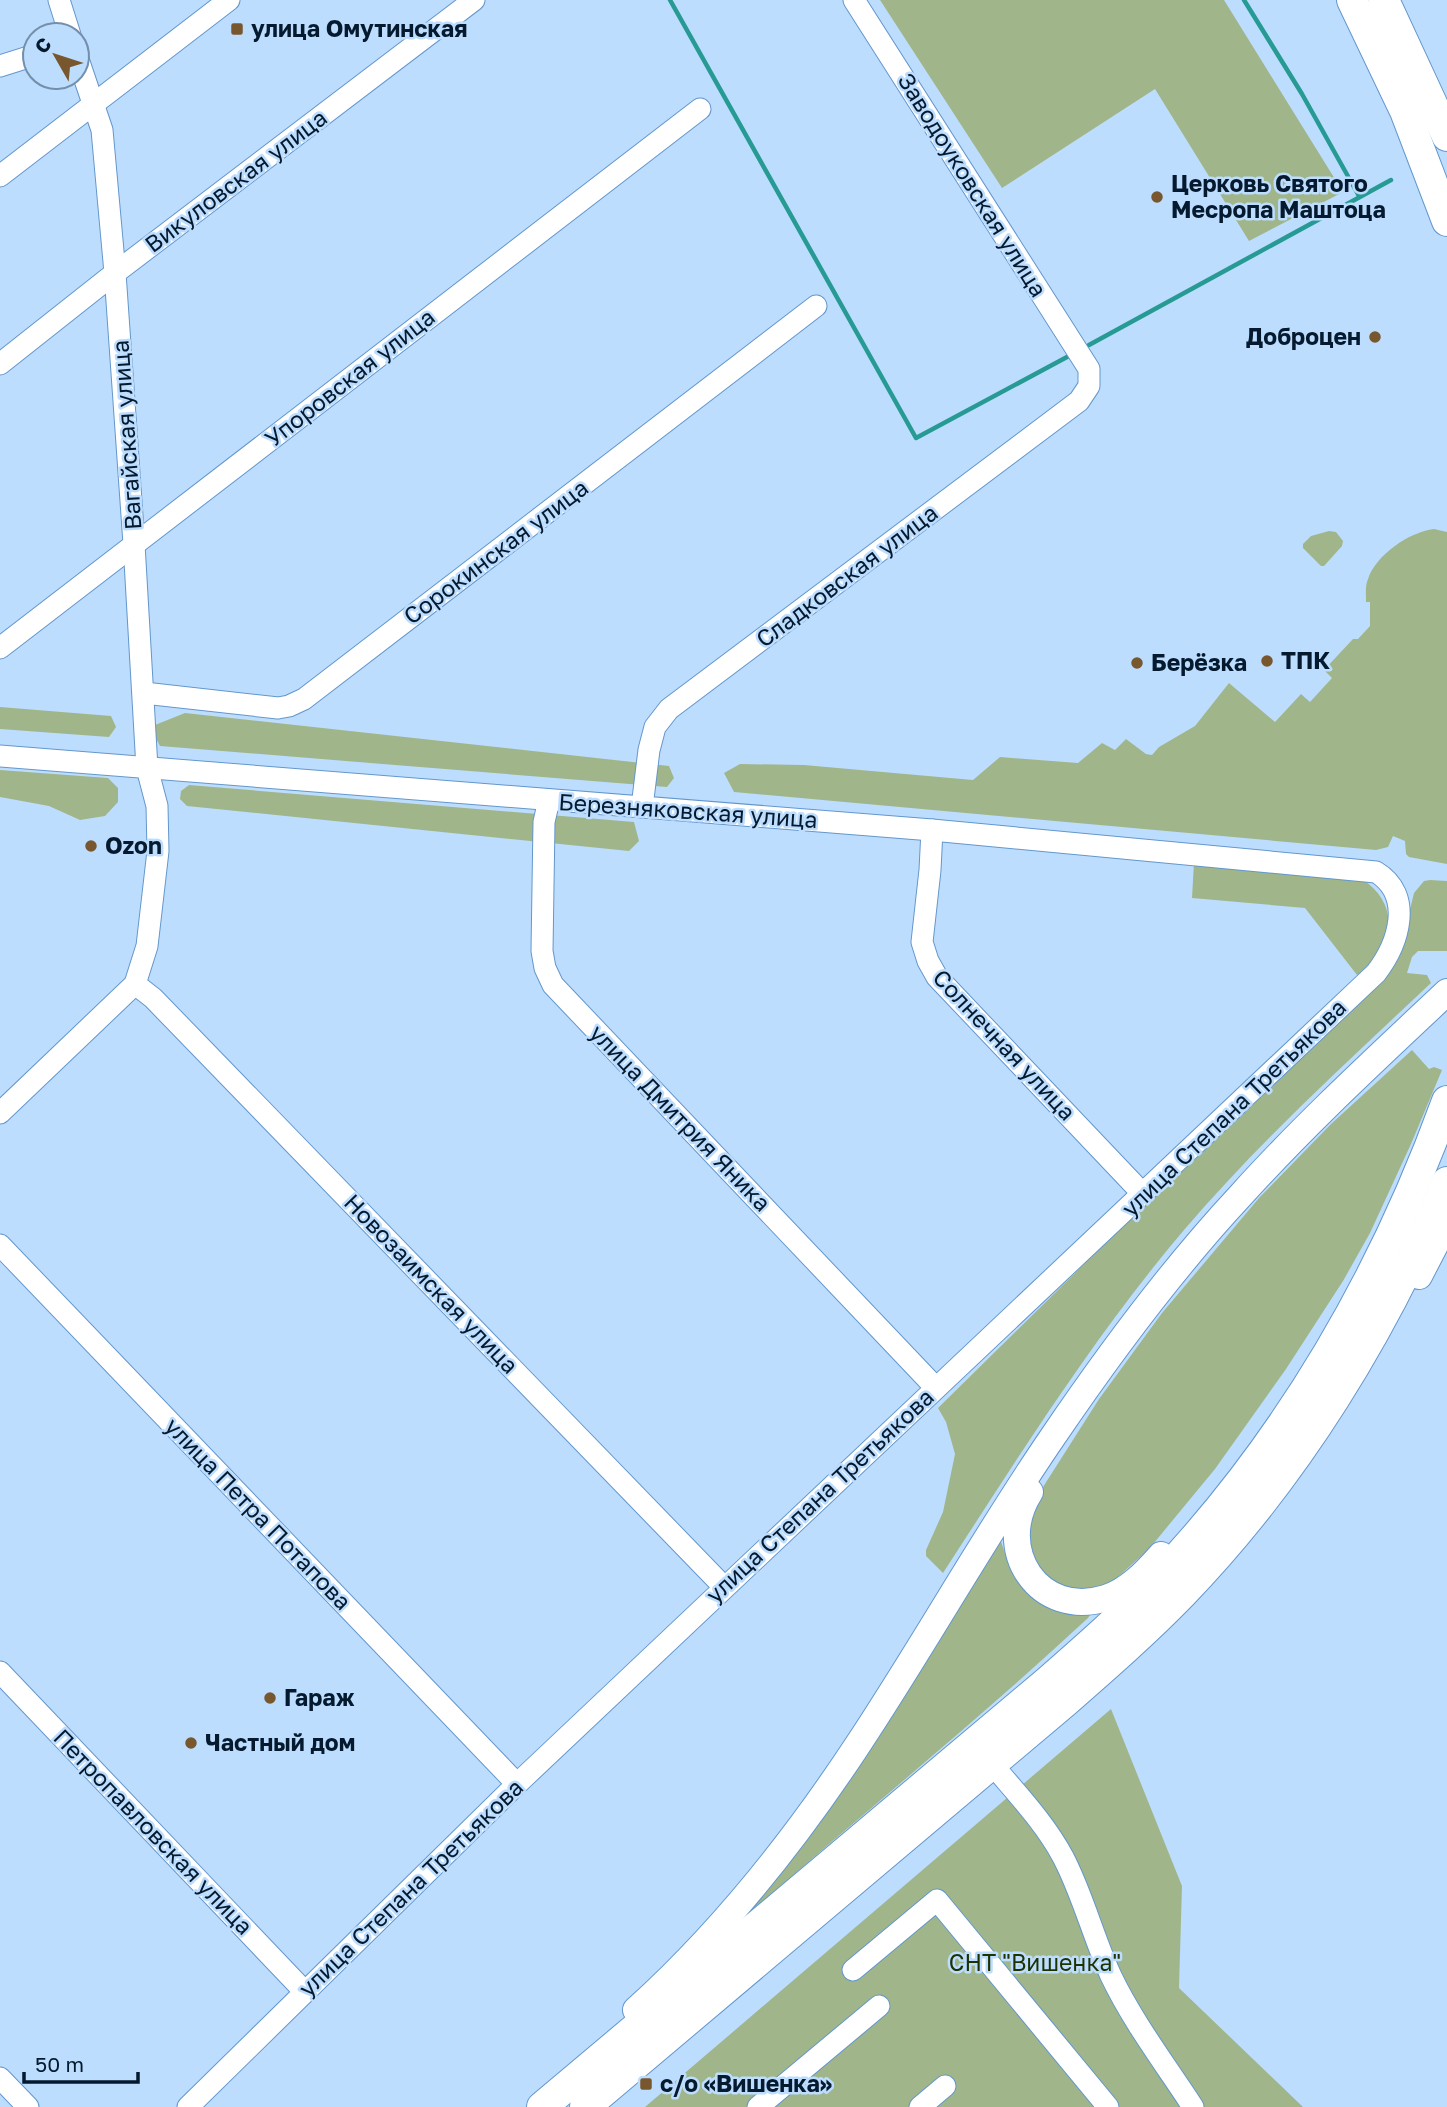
<svg xmlns="http://www.w3.org/2000/svg" width="1447" height="2107" font-family="'Golos Text',sans-serif">
<style>
.green{fill:#a0b68a}
.lines{fill:none;stroke-linecap:round;stroke-linejoin:round}
.stream{stroke:#279a94;stroke-width:4.5}
.minor-casing{stroke:#6397cc;stroke-width:23}
.major-casing{stroke:#6397cc;stroke-width:28}
.highway-casing{stroke:#6397cc;stroke-width:32}
.minor{stroke:#fff;stroke-width:21}
.major{stroke:#fff;stroke-width:26}
.highway{stroke:#fff;stroke-width:30}
.poi-dot{fill:#78572e;stroke:#bdddff;stroke-width:2.5}
.labels{text-anchor:middle;stroke-width:5;stroke-linejoin:round;paint-order:stroke}
.poi-label{font-size:23px;font-weight:bold;fill:#051a2e;stroke:#bdddff;text-anchor:start}
.street-label{font-size:23px;fill:#051a2e;stroke:#bdddff}
.park-label{font-size:23px;fill:#1e3200;stroke:#bdddff}
</style>
<rect width="100%" height="100%" fill="#bdddff"/>
<!-- green -->
<g class="green">
<path d="M880,0H1224L1343,192L1249,241L1155,89L1002,188Z"/>
<path d="M1434,529L1447,532V864L1409,857L1406,854L1405,841L1393,836L1388,847L1376,850L734,792L724,773L740,764L804,765L973,780L1000,757L1078,763L1102,743L1115,750L1126,739L1146,754L1152,755L1159,747L1195,726L1229,683L1275,722L1301,694L1310,702L1332,678L1324,670L1353,639H1358L1370,626V602H1366C1366,594 1365,586 1368,579C1376,555 1409,532 1434,529Z"/>
<path d="M1329,531L1336,532L1343,541L1342,546L1324,566H1321L1303,548V544L1311,536Z"/>
<path d="M0,707L111,716L116,727L109,737L0,729Z"/>
<path d="M185,713L669,766L674,778L667,787L160,746L150,727Z"/>
<path d="M0,770L108,778L118,788V802L105,816L80,820L49,806L0,797Z"/>
<path d="M189,785L634,822L639,841L629,851L187,806L180,799L181,791Z"/>
<path d="M1194,862L1362,879C1394,900 1396,932 1373,961C1368,967 1364,973 1357,975L1305,908L1192,898Z"/>
<path d="M1430,880L1447,881V951H1418L1412,957L1407,973L1427,975L1431,983C1346,1063 1260,1141 1184,1230C1094,1336 1019,1456 943,1573L926,1556V1550L943,1512L955,1454L946,1422L938,1408L1253,1098L1403,938L1414,893L1424,881Z"/>
<path d="M1412,1050L1429,1069L1434,1067L1442,1070L1411,1144L1370,1233L1343,1281L1286,1369L1215,1469L1149,1549L1110,1584L1080,1591L1057,1584L1038,1569L1027,1545L1036,1498L1099,1399L1162,1313L1259,1198L1331,1124Z"/>
<path d="M1000,1539L1010,1567L1023,1587L1087,1613L1090,1615L1088,1618C974,1724 852,1822 735,1926Z"/>
<path d="M1111,1709L1182,1886L1179,1988L1303,2107H645Z"/>
</g>
<g class="lines">
<!-- stream -->
<g class="stream">
<path d="M670,0L916,438L1067,357"/>
<path d="M1244,0L1302,94L1359,196"/>
<path d="M1089,345L1391,180"/>
</g>
<defs>
<g id="minor">
<path d="M59,0L70,35"/>
<path d="M0,66L35,55"/>
<path d="M0,176L229,0"/>
<path d="M0,364L115,273L474,0"/>
<path d="M0,648L700,109"/>
<path d="M144,693L278,708L289,706L304,699L816,306"/>
<path d="M0,756L932,830L1376,872C1414,895 1399,943 1376,973L517,1784L188,2107"/>
<path d="M549,800L544,822L542,951L545,968L553,985L936,1388"/>
<path d="M642,807L649,750L655,727L669,709L1079,401L1089,386V369L854,0"/>
<path d="M932,830L930,870L922,942L928,961L937,977L1143,1194"/>
<path d="M135,984L153,998L724,1587"/>
<path d="M0,1113L135,984L147,946L158,851L157,806L147,768L134,544L115,273L102,130L77,56"/>
<path d="M0,1245L517,1784"/>
<path d="M0,1672L305,1992"/>
<path d="M992,1764C1017,1794 1045,1823 1063,1857C1083,1895 1093,1937 1111,1976C1133,2022 1165,2064 1193,2107"/>
<path d="M853,1970L937,1900L1108,2107"/>
<path d="M0,2078L28,2107"/>
<path d="M758,2107L879,2006"/>
<path d="M920,2107L945,2086"/>
</g>
<g id="major">
<path d="M1419,1276L1447,1222"/>
<path d="M1030,1492C993,1550 1039,1619 1106,1598C1128,1591 1146,1572 1161,1555"/>
<path d="M636,2010C720,1934 792,1844 855,1749C923,1647 982,1540 1052,1438C1109,1354 1171,1270 1241,1195C1306,1123 1377,1058 1447,992"/>
</g>
<g id="highway">
<path d="M1352,0L1405,111L1447,221"/>
<path d="M1384,0L1447,136"/>
<path d="M542,2107L1047,1682C1087,1647 1127,1612 1163,1573C1290,1438 1384,1275 1447,1101"/>
<path d="M585,2107L1065,1702C1105,1667 1145,1632 1182,1594C1296,1476 1384,1332 1447,1182"/>
</g>
</defs>
<!-- minor casing -->
<use href="#minor" class="minor-casing"/>
<!-- major casing -->
<use href="#major" class="major-casing"/>
<!-- highway casing -->
<use href="#highway" class="highway-casing"/>
<!-- minor -->
<use href="#minor" class="minor"/>
<!-- major -->
<use href="#major" class="major"/>
<!-- highway -->
<use href="#highway" class="highway"/>
</g>
<!-- markers -->
<g class="poi-dot">
<rect x="230" y="22" width="14" height="14" rx="3.5"/>
<circle cx="1157" cy="197" r="7"/>
<circle cx="1375" cy="337" r="7"/>
<circle cx="1267" cy="661" r="7"/>
<circle cx="1137" cy="663" r="7"/>
<circle cx="91" cy="846" r="7"/>
<circle cx="270" cy="1698" r="7"/>
<circle cx="191" cy="1743" r="7"/>
<rect x="639" y="2077" width="14" height="14" rx="3.5"/>
</g>
<g class="labels">
<!-- poi labels -->
<g class="poi-label">
<text x="251" y="37">улица Омутинская</text>
<text x="1171" y="192">Церковь Святого<tspan x="1171" dy="26">Месропа Маштоца</tspan></text>
<text x="1361" y="345" text-anchor="end">Доброцен</text>
<text x="1281" y="669">ТПК</text>
<text x="1151" y="671">Берёзка</text>
<text x="105" y="854">Ozon</text>
<text x="284" y="1706">Гараж</text>
<text x="205" y="1751">Частный дом</text>
<text x="660" y="2092">с/о «Вишенка»</text>
</g>
<!-- street labels -->
<g class="street-label">
<text transform="translate(236 181) rotate(-37)" y="8">Викуловская улица</text>
<text transform="translate(972 185) rotate(58)" y="8">Заводоуковская улица</text>
<text transform="translate(350 378) rotate(-38)" y="8">Упоровская улица</text>
<text transform="translate(127 435) rotate(-94)" y="8">Вагайская улица</text>
<text transform="translate(496 552) rotate(-37)" y="8">Сорокинская улица</text>
<text transform="translate(847 576) rotate(-37)" y="8">Сладковская улица</text>
<text transform="translate(688 811) rotate(4)" y="8">Березняковская улица</text>
<text transform="translate(1004 1045) rotate(47)" y="8">Солнечная улица</text>
<text transform="translate(1234 1108) rotate(-44)" y="8">улица Степана Третьякова</text>
<text transform="translate(680 1118) rotate(46)" y="8">улица Дмитрия Яника</text>
<text transform="translate(431 1284) rotate(46)" y="8">Новозаимская улица</text>
<text transform="translate(820 1496) rotate(-43)" y="8">улица Степана Третьякова</text>
<text transform="translate(258 1514) rotate(46)" y="8">улица Петра Потапова</text>
<text transform="translate(153 1832) rotate(46)" y="8">Петропавловская улица</text>
<text transform="translate(411 1888) rotate(-44)" y="8">улица Степана Третьякова</text>
</g>
<!-- park labels -->
<g class="park-label">
<text x="1035" y="1971">СНТ "Вишенка"</text>
</g>
</g>
<!-- north arrow -->
<g transform="translate(56 56) rotate(309)"><circle r="33" fill="#bdddff" stroke="#738fab" stroke-width="2"/>
<path d="M0-5L12 26L0 18L-12 26Z" fill="#78572e"/>
<text y="-10" font-size="19" font-weight="bold" text-anchor="middle" fill="#051a2e">С</text>
</g>
<!-- scale -->
<path d="M24 2072v10h114v-10" fill="none" stroke="#051a2e" stroke-width="3.5"/>
<text x="35" y="2072" font-size="21" fill="#051a2e" stroke="#bdddff" stroke-width="5" paint-order="stroke">50 m</text>
</svg>
